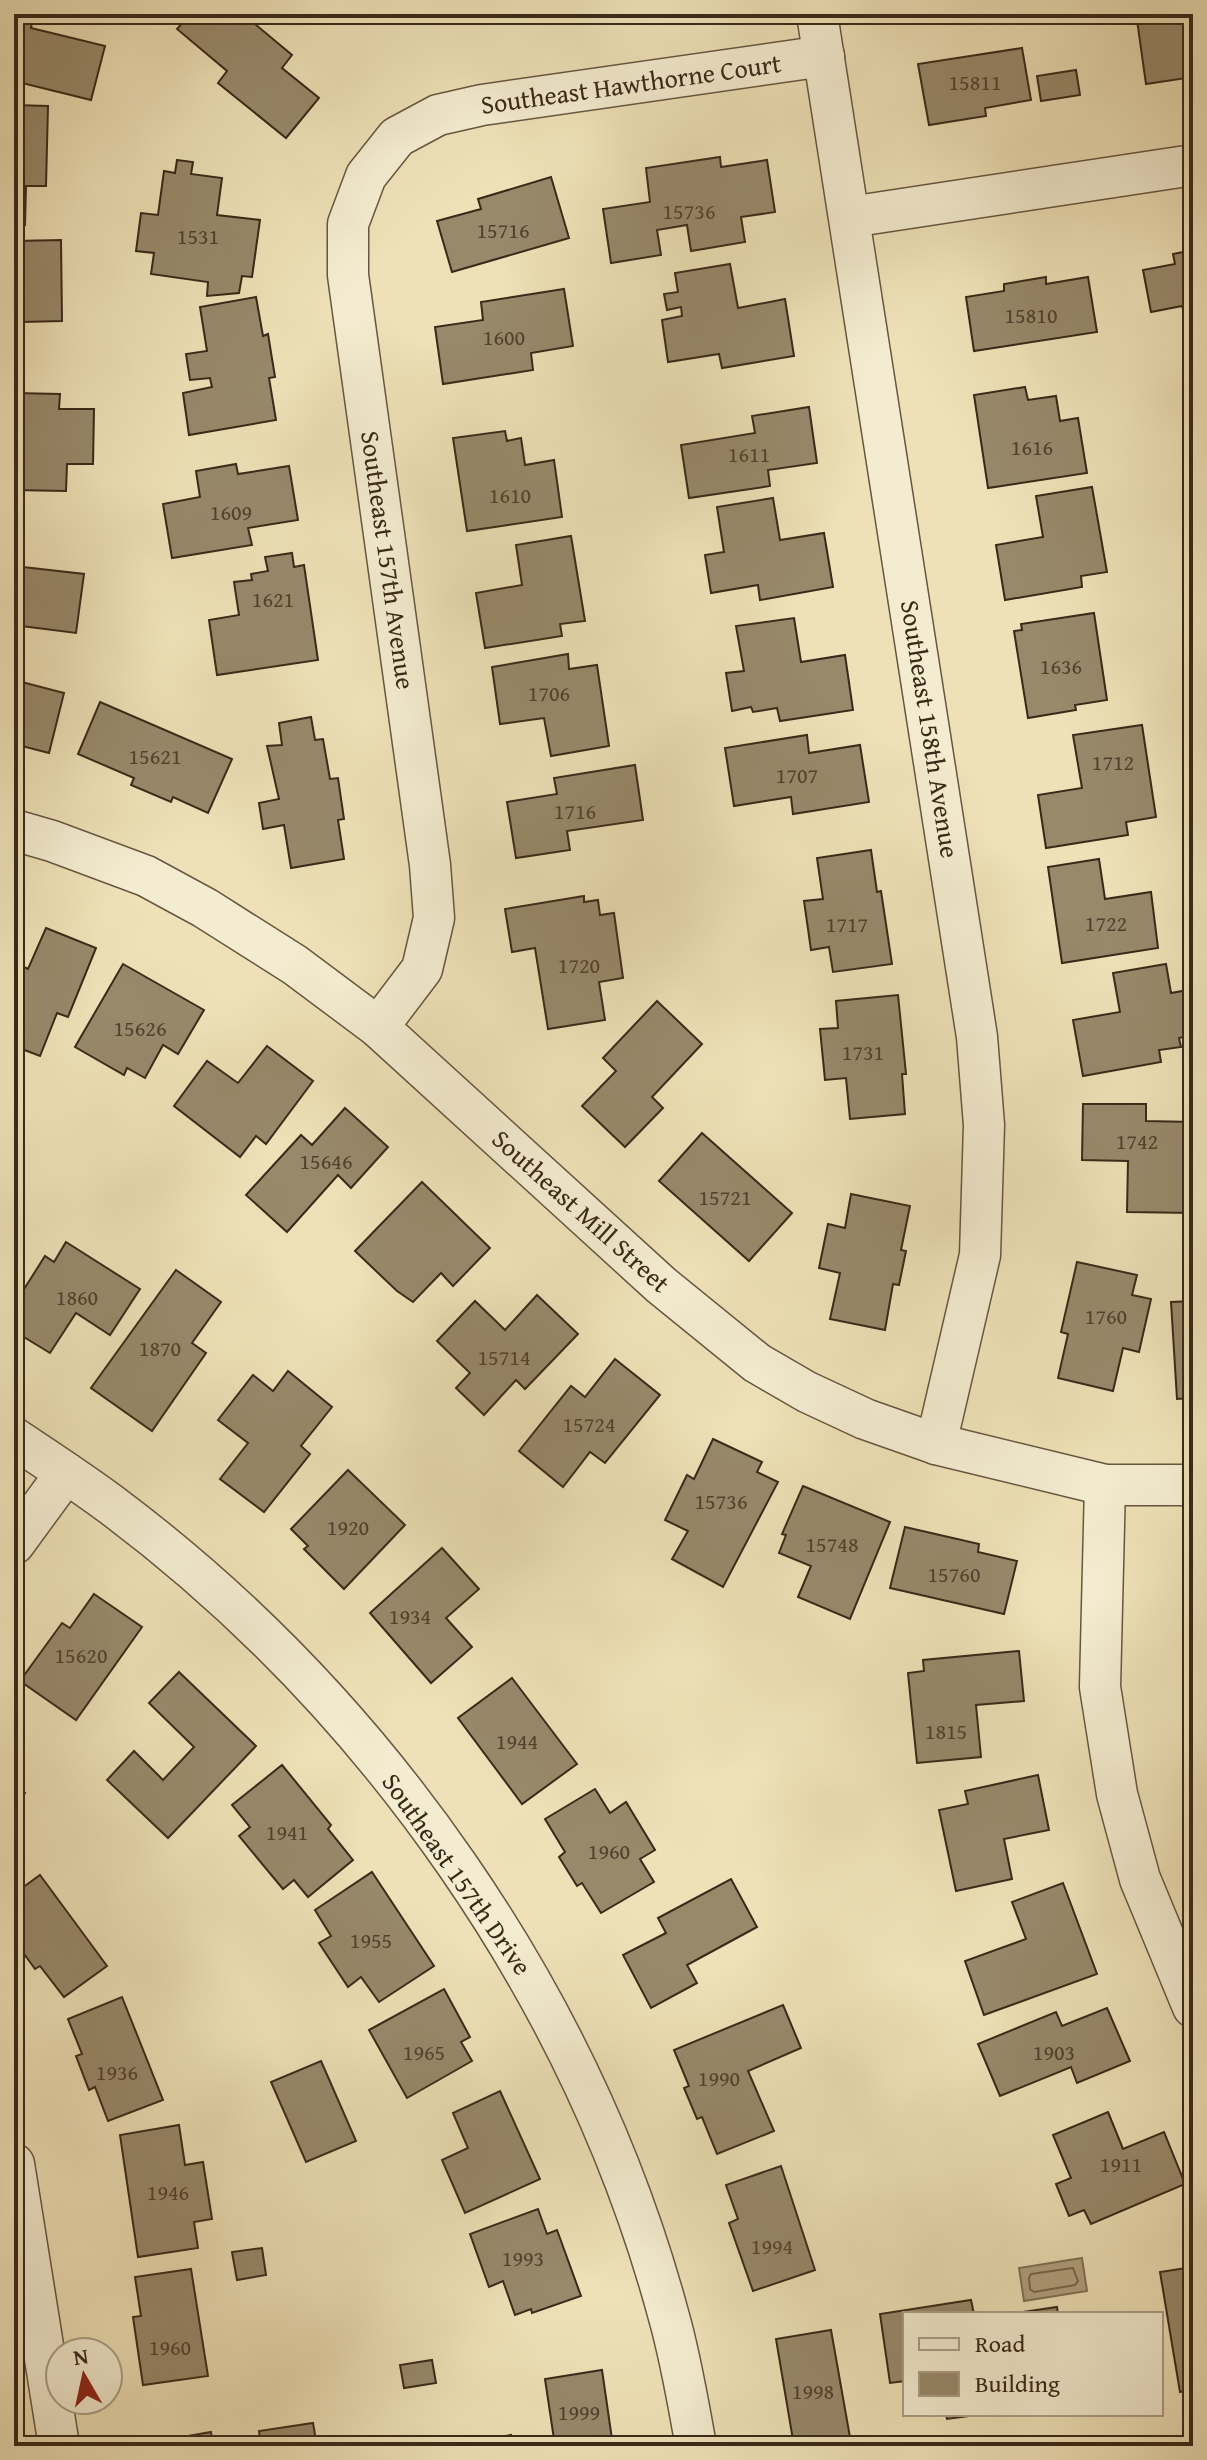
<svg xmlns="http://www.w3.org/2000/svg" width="1207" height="2460" font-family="'Gentium Book Plus',serif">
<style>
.water{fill:#b1a281;stroke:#817257;stroke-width:2}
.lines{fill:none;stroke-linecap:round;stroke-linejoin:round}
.shore{stroke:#76664d;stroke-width:2}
.building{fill:#98896b;stroke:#3a2919;stroke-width:2}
.street-casing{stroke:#675740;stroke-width:43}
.street{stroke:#f4ecd0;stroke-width:40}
.labels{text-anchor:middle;stroke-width:6;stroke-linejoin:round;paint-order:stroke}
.number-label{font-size:22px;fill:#52412e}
.street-label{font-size:26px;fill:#3a2919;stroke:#f4ecd0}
</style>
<rect width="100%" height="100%" fill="#eee1b7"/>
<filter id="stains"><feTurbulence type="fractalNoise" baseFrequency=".0025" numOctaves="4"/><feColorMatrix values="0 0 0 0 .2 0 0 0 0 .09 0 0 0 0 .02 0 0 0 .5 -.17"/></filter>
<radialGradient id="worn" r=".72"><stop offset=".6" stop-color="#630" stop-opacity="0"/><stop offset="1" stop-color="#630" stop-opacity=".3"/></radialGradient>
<!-- water -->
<path class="water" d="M1082,2258L1087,2291L1024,2301L1019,2268Z"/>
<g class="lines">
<!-- shore -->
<path class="shore" d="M1073,2268L1078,2281L1075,2285L1034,2292L1030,2289L1029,2278L1031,2274Z"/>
</g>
<!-- building -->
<g class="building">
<path d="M14,14H34L31,28L105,46L91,100L14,81L19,63L14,62Z"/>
<path d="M179,14H243L292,55L282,68L319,98L286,138L218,83L227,71L177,29L185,20Z"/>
<path d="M535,14H580L536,21Z"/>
<path d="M1178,14H1193V77L1146,84L1137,20Z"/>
<path d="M1022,48L1031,100L985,108L986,116L929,125L918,64Z"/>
<path d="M1076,70L1080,95L1041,101L1037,76Z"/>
<path d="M14,105L48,106L46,186H26L25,225H14Z"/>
<path d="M720,157L721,167L767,160L775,212L741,217L745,242L691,251L687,225L657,230L661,255L611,263L603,209L650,202L646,168Z"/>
<path d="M177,160L193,162L191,174L222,178L217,215L260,220L252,277L242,276L239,293L207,296L208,282L151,274L154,253L136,251L141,213L158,215L164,171L175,173Z"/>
<path d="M551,177L569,238L452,272L437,221L481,209L478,199Z"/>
<path d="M61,240L62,321L22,322L23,347L14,348V241Z"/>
<path d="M1193,250V311L1184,312L1182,306L1151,312L1143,270L1175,264L1173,254Z"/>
<path d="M730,264L738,308L785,299L794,356L722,368L719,354L668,362L662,320L682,316L681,307L667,310L664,294L678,292L675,273Z"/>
<path d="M1046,277V284L1088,277L1097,332L974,351L966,297L1004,291V284Z"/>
<path d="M564,289L573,346L531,353L533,370L443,384L435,327L483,320L481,302Z"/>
<path d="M256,297L263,336L268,334L275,377L269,378L276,420L189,435L183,393L212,387L210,378L190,380L186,354L207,351L200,307Z"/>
<path d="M1025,387L1028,400L1056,396L1060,421L1078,418L1087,473L988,488L974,395Z"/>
<path d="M14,393L60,394L59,409H94L93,464H67L66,491L14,490Z"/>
<path d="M809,407L817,463L768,470L770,486L689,498L681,445L755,433L752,416Z"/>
<path d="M505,431L507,441L521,438L525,465L554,460L562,517L467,531L453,438Z"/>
<path d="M236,464L238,474L289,466L298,520L248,528L252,545L172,558L163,504L200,497L196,471Z"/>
<path d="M1092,487L1107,572L1081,576L1082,587L1005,600L996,545L1043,537L1036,496Z"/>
<path d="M773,498L780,540L824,533L833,587L760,600L758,585L711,593L705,555L724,552L717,507Z"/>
<path d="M571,536L585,621L560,624L562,636L485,648L476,593L522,585L516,545Z"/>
<path d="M292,553L294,567L304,565L318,660L217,675L209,620L239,615L234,582L252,580L251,574L268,571L265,557Z"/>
<path d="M14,566L84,574L76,633L14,625Z"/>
<path d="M1094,613L1107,700L1075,705L1076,710L1028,718L1014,631L1022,630L1021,624Z"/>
<path d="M794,618L801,662L845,655L853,710L780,721L777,708L753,712L751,707L732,711L726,673L744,671L736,626Z"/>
<path d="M568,654L569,669L597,665L609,746L551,756L544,718L500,724L492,667Z"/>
<path d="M14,680L64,693L49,753L14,744Z"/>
<path d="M100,702L232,759L208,813L173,797L171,802L131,785L134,778L78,754Z"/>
<path d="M311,717L315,740L323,739L330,779L338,778L344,819L338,820L344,859L291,868L284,825L263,829L259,803L279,799L267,746L282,745L279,723Z"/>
<path d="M1142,725L1156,817L1126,822L1128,835L1046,848L1038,795L1082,788L1073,735Z"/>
<path d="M807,735L809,753L860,745L869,802L793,814L791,797L734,806L725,748Z"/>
<path d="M635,765L643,820L567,831L570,850L516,858L507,802L557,794L554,778Z"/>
<path d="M871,850L877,892L881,891L892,964L833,972L829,947L811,950L804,901L823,899L817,858Z"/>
<path d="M1099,859L1105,899L1151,892L1158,948L1062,963L1048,867Z"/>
<path d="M584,896V902L598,900L600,915L614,913L623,978L599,982L605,1020L548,1029L535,948L512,952L505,909Z"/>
<path d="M46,928L96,948L68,1017L57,1013L40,1056L14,1046V962L28,969Z"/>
<path d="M123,964L204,1010L178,1054L163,1045L145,1078L127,1068L124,1075L75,1047Z"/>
<path d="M1166,964L1171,993L1193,989V1035L1179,1038L1181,1047L1159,1050L1161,1062L1083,1076L1073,1020L1120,1012L1113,973Z"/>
<path d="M898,995L906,1074H902L905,1114L850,1119L846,1078L825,1080L820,1029L838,1028L836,1001Z"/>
<path d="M657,1001L702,1044L652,1097L663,1108L625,1147L582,1106L616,1071L603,1058Z"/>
<path d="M267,1046L313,1081L266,1144L256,1136L240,1157L174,1106L207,1061L238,1083Z"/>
<path d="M1083,1104H1146V1121L1193,1122V1213L1127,1212L1128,1161L1082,1160Z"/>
<path d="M345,1108L388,1147L351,1188L338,1175L287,1232L246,1195L301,1135L312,1145Z"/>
<path d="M702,1133L792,1213L749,1261L659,1181Z"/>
<path d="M422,1182L490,1248L453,1286L441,1273L413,1302L397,1291L355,1251Z"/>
<path d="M851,1194L910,1206L901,1250L906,1251L899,1285L893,1284L885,1330L830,1319L840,1273L819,1268L828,1224L845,1228Z"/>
<path d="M66,1242L140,1289L110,1335L76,1313L50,1353L14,1331V1305L45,1256L54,1262Z"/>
<path d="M1077,1262L1137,1275L1132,1295L1151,1299L1139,1352L1123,1348L1113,1391L1058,1378L1068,1334L1061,1332Z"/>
<path d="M176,1270L221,1302L192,1343L206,1353L152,1431L91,1388Z"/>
<path d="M537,1295L578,1334L525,1389L516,1380L484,1415L456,1388L470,1373L437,1341L475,1301L505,1330Z"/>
<path d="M1193,1301V1398L1177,1399L1171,1302Z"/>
<path d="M615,1359L660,1395L605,1463L590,1452L563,1487L519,1451L571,1386L585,1397Z"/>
<path d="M288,1371L332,1407L301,1446L310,1454L264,1512L220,1479L248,1443L218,1420L253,1375L273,1391Z"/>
<path d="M713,1439L762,1462L757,1472L778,1482L723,1587L672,1559L688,1531L665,1520L687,1475L694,1479Z"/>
<path d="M348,1470L405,1525L344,1589L304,1549L308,1546L291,1529Z"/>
<path d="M803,1486L890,1522L850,1619L798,1597L811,1566L779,1553L786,1535L782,1534Z"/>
<path d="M905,1527L979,1544L978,1552L1017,1561L1004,1614L890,1588Z"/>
<path d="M442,1548L479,1589L446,1618L472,1647L431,1683L370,1613Z"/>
<path d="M94,1594L142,1627L76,1720L20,1681L62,1623L70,1628Z"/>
<path d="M1019,1651L1024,1701L976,1705L981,1757L917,1763L908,1673L924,1671L923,1660Z"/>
<path d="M179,1672L256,1746L168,1838L107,1780L134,1751L163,1780L194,1747L149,1703Z"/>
<path d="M512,1678L577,1764L522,1804L458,1718Z"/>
<path d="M282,1765L331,1825L328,1829L353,1860L308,1897L294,1880L283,1889L239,1836L250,1827L232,1805Z"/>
<path d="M1038,1775L1049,1830L1004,1839L1012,1879L956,1891L939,1810L968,1804L965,1791Z"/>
<path d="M14,1785L25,1793L14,1807Z"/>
<path d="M595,1789L610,1813L626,1802L655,1850L640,1859L654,1882L601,1913L582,1883L577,1886L559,1857L565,1852L545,1819Z"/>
<path d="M372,1872L434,1966L379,2002L361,1977L348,1987L319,1943L331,1936L315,1910Z"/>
<path d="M40,1875L107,1966L64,1997L40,1966L35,1969L14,1940V1894Z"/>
<path d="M731,1879L757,1927L687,1965L697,1983L651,2008L623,1955L666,1933L658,1918Z"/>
<path d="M1063,1883L1097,1974L984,2015L965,1961L1026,1939L1012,1902Z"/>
<path d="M444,1989L470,2037L461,2042L472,2061L407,2098L369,2030Z"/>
<path d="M122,1997L163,2100L108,2121L95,2087L89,2090L76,2056L82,2054L68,2019Z"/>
<path d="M783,2005L801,2048L748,2071L774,2131L717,2154L702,2117L697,2119L684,2088L689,2086L674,2050Z"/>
<path d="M1107,2008L1130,2061L1077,2083L1071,2067L1000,2096L978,2044L1056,2012L1062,2026Z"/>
<path d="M321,2061L356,2141L306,2162L271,2082Z"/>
<path d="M500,2091L540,2179L465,2213L442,2160L468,2148L453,2113Z"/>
<path d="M1108,2112L1123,2149L1164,2132L1185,2184L1091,2224L1084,2210L1069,2216L1056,2184L1071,2178L1053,2135Z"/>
<path d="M179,2125L185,2165L203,2162L212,2219L194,2222L198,2248L138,2257L120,2135Z"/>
<path d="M781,2166L815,2270L753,2291L729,2223L738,2219L726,2185Z"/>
<path d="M538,2209L547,2234L557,2230L581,2296L532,2313L531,2309L515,2315L503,2281L489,2287L470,2234Z"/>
<path d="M262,2248L266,2275L237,2280L232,2252Z"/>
<path d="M1193,2267V2389L1180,2392L1160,2272Z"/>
<path d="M191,2269L208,2376L143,2385L133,2317L141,2316L135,2277Z"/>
<path d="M971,2300L974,2314H905V2381L890,2383L880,2314Z"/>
<path d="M1057,2307L1058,2314H1009Z"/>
<path d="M831,2330L851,2443L834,2446H794L776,2339Z"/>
<path d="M432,2360L436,2383L404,2388L400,2365Z"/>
<path d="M602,2370L613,2446H555L545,2379Z"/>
<path d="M946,2414H984L947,2419Z"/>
<path d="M313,2423L317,2446H261L259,2431Z"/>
<path d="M211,2432L213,2446H155L154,2442Z"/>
<path d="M511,2435L513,2446H438Z"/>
</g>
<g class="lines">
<defs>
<g id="street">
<path d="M817,14L977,1037L984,1125L980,1255L936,1444"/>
<path d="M850,217L1193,165"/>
<path d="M14,830L52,841L146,876L205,908L295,965L378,1027L661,1285L757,1363L807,1392L865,1419L936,1444L1105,1485H1193"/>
<path d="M378,1027L422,969L434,918L430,865L348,275V224L366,176L397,137L438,115L482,105L824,56"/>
<path d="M14,1438C47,1460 81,1482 113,1506C377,1704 583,1997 669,2317C681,2359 688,2403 696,2446"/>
<path d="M1105,1485L1100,1687L1117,1794L1140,1879L1193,2007"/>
<path d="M14,1544L66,1473"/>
<path d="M14,2164L59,2446"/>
</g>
</defs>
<!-- street casing -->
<use href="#street" class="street-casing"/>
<!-- street -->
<use href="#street" class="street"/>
</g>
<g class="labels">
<!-- number labels -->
<g class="number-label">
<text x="975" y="90">15811</text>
<text x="689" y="219">15736</text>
<text x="503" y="238">15716</text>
<text x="198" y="244">1531</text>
<text x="1031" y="323">15810</text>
<text x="504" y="345">1600</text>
<text x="1032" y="455">1616</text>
<text x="749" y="462">1611</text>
<text x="510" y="503">1610</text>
<text x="231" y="520">1609</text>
<text x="273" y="607">1621</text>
<text x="1061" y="674">1636</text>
<text x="549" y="701">1706</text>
<text x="155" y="764">15621</text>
<text x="1113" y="770">1712</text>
<text x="797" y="783">1707</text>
<text x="575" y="819">1716</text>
<text x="1106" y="931">1722</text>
<text x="847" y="932">1717</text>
<text x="579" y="973">1720</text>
<text x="140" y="1036">15626</text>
<text x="863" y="1060">1731</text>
<text x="1137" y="1149">1742</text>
<text x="326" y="1169">15646</text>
<text x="725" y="1205">15721</text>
<text x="77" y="1305">1860</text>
<text x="1106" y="1324">1760</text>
<text x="160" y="1356">1870</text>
<text x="504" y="1365">15714</text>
<text x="589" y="1432">15724</text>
<text x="721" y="1509">15736</text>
<text x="348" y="1535">1920</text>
<text x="832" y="1552">15748</text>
<text x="954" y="1582">15760</text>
<text x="410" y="1624">1934</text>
<text x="81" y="1663">15620</text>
<text x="946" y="1739">1815</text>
<text x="517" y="1749">1944</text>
<text x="287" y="1840">1941</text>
<text x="609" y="1859">1960</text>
<text x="371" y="1948">1955</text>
<text x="424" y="2060">1965</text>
<text x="1054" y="2060">1903</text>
<text x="117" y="2080">1936</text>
<text x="719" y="2086">1990</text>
<text x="1121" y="2172">1911</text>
<text x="168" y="2200">1946</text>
<text x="772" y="2254">1994</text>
<text x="523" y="2266">1993</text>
<text x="170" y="2355">1960</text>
<text x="813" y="2399">1998</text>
<text x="579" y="2420">1999</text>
</g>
<!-- street labels -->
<g class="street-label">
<text transform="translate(631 84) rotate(-8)" y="9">Southeast Hawthorne Court</text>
<text transform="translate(388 560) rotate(82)" y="9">Southeast 157th Avenue</text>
<text transform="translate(930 729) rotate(81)" y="9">Southeast 158th Avenue</text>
<text transform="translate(581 1211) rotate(42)" y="9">Southeast Mill Street</text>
<text transform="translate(457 1874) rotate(55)" y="9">Southeast 157th Drive</text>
</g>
</g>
<!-- margin -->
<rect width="1207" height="2460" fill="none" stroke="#eee1b7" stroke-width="48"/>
<rect x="16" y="16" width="1175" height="2428" fill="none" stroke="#3a2919" stroke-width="4"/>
<rect x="24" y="24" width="1159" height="2412" fill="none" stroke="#3a2919" stroke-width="2"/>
<!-- legend -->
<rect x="903" y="2312" width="260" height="104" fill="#f4ecd0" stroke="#aa9e87" stroke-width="2"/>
<rect x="919" y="2338" width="40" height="12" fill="#f4ecd0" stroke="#aa9e87" stroke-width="2"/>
<text x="975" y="2352" font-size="24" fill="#3a2919">Road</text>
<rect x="919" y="2372" width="40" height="24" fill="#98896b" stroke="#aa9e87" stroke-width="2"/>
<text x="975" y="2392" font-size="24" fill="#3a2919">Building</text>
<!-- north arrow -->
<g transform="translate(84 2376) rotate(351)"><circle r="38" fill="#f4ecd0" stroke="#aa9e87" stroke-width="2"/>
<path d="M0-6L14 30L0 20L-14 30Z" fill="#8f2418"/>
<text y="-12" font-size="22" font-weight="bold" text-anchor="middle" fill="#3a2919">N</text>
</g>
<rect width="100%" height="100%" filter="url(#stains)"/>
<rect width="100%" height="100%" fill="url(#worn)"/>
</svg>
